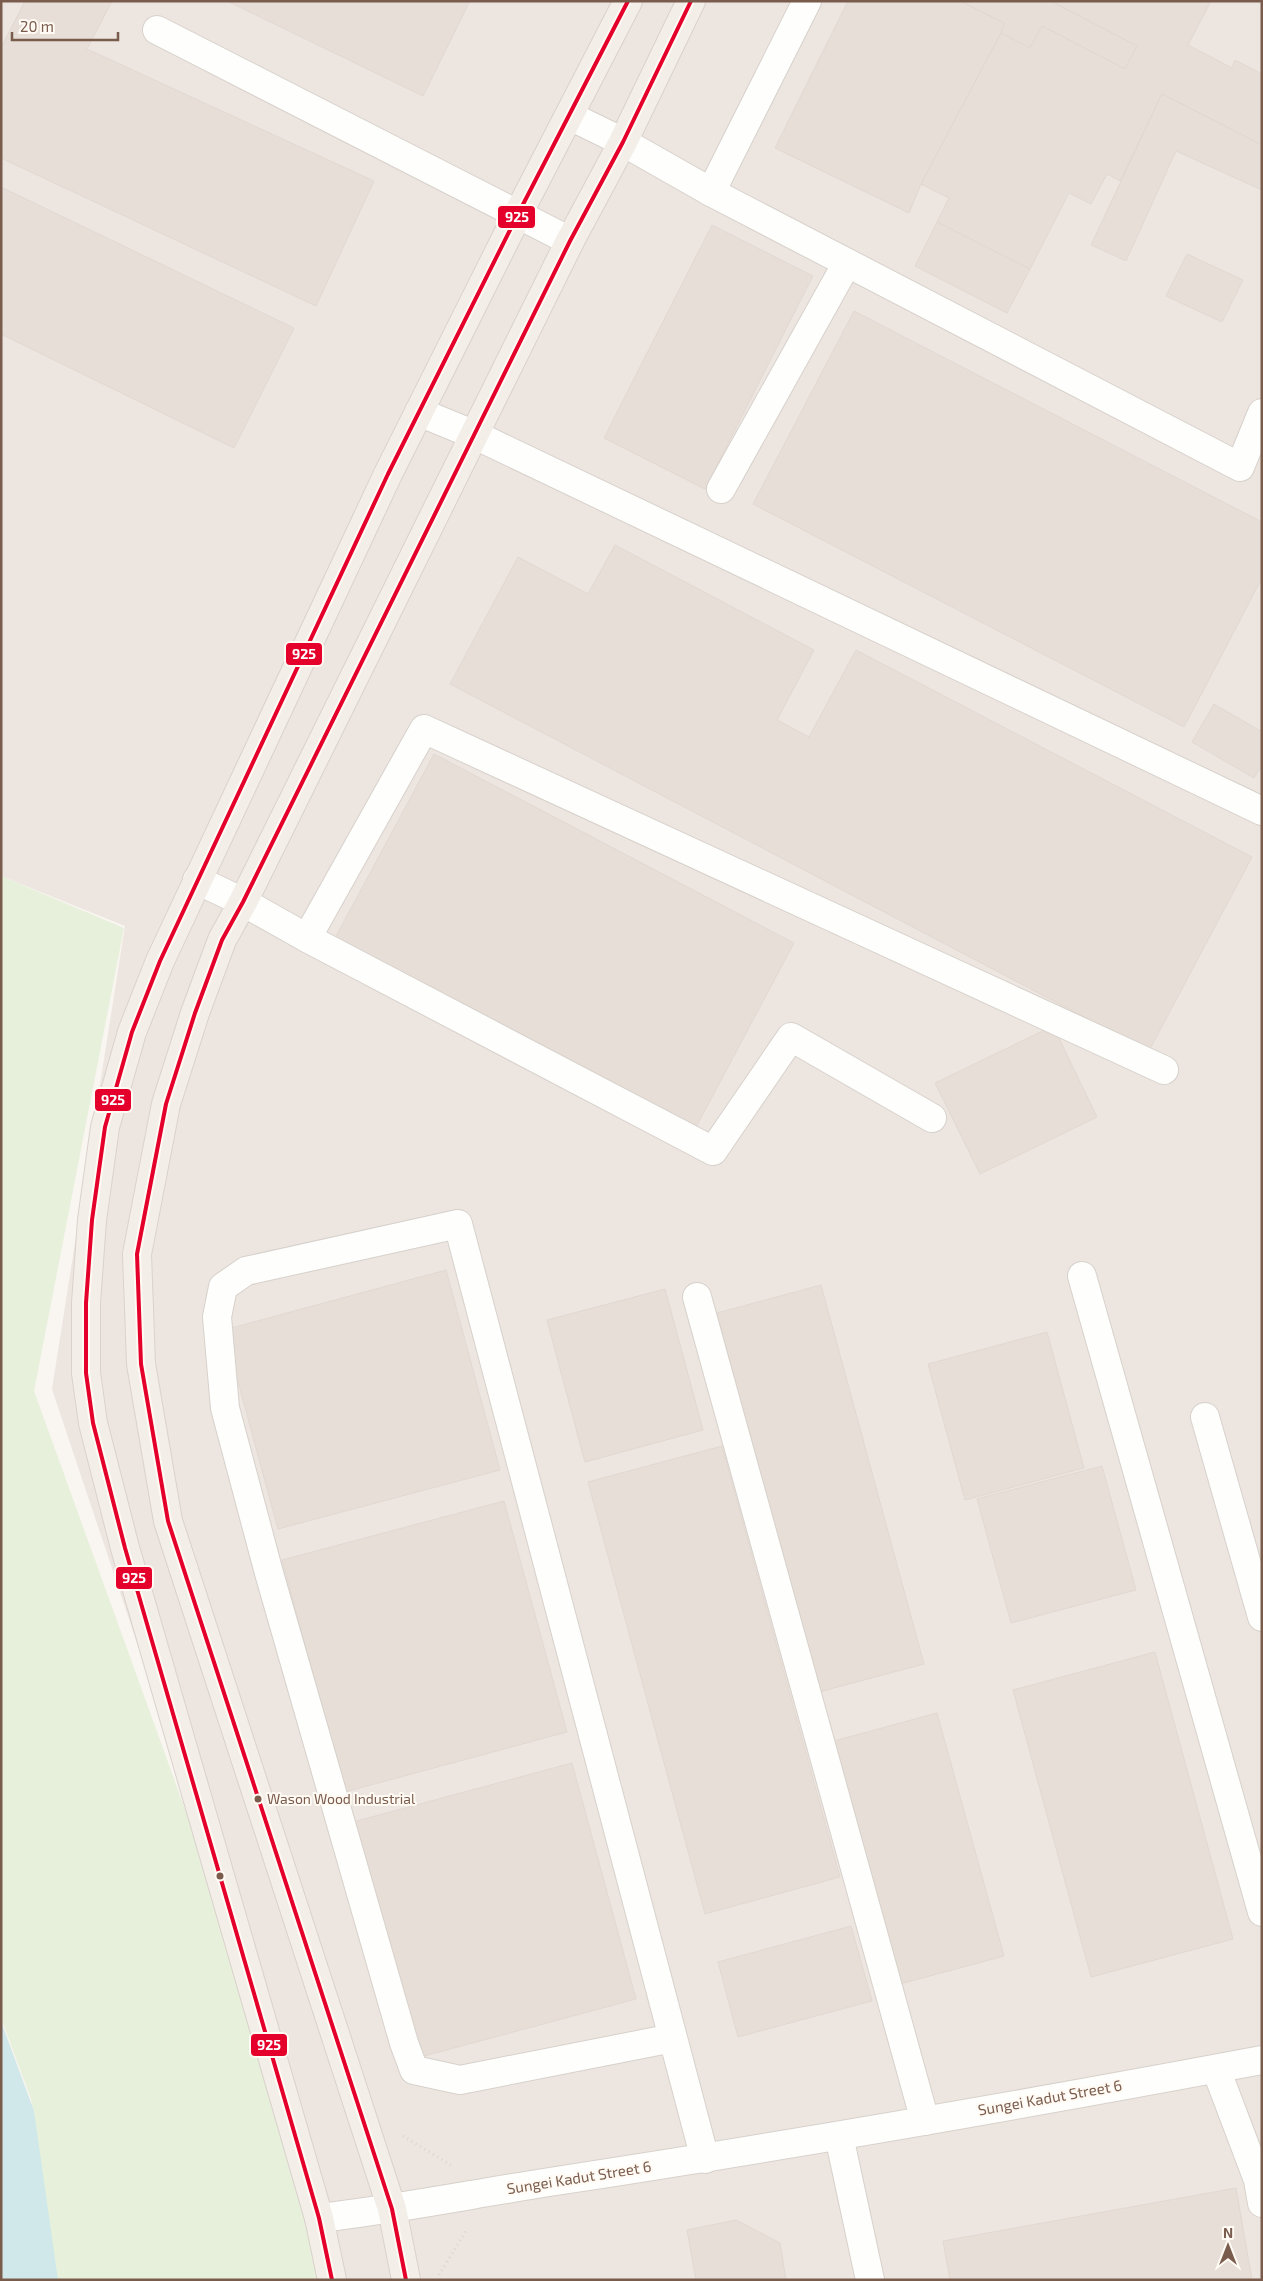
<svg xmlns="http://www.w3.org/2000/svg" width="1263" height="2281" font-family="'Exo 2',sans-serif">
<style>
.industrial{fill:#ede5e0}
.green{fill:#e7f0db}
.water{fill:#d0e8ea}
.building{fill:#e6ded7;stroke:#e2d8d2}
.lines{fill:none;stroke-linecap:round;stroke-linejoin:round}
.minor-casing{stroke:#d7d1cb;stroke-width:30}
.major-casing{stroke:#dad1cc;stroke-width:30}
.path{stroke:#dcd5d0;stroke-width:3;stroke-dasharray:1 4;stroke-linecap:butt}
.minor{stroke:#fefefd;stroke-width:28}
.major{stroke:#f3eee8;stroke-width:28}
.bus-1-casing{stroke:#fffaf3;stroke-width:8}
.bus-1{stroke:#e4002b;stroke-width:4}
.bus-dot{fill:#7a5c4d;stroke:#fffaf3;stroke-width:2}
.labels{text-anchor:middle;stroke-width:4;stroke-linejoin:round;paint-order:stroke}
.bus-label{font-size:14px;fill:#7a5c4d;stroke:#fffaf3;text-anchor:start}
.street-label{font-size:15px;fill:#7a5c4d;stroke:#fffaf3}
.line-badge{stroke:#fffaf3;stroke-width:2}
.badge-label{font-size:14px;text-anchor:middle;font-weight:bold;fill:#fff}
</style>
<rect width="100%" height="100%" fill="#f9f5f0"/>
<!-- industrial -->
<path class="industrial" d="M1,1H1262V2280H336L328,2213L52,1389L125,926L1,876Z"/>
<!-- green -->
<path class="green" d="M1,876L124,928L34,1391L208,1873L336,2280H57L31,2099L1,2018Z"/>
<!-- water -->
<path class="water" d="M1,2021L34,2111L58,2280H1Z"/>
<!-- building -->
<g class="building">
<path d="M25,1H112L87,49L374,181L316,306L1,158V48Z"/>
<path d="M227,1H470L423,96Z"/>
<path d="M848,1H960L1004,23L1001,33L921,184L909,213L775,148Z"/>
<path d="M960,1H1051L1137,46L1125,69L1042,26L1030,48L1001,33L1004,23Z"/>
<path d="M1051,1H1211L1188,45L1232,68L1235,60L1262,74V145L1162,94L1120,181L1107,174L1091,204L1069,193L1030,269L937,222L949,198L921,184L1001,33L1030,48L1042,26L1125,69L1137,46Z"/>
<path d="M1162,94L1262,145V190L1176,151L1126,261L1091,245Z"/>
<path d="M1,187L294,328L234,448L1,334Z"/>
<path d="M937,222L1030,269L1007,313L915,266Z"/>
<path d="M712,225L813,276L705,489L604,438Z"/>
<path d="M1187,254L1243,280L1222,322L1166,296Z"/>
<path d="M854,311L1262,522V578L1184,727L753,504Z"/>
<path d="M615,545L814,650L777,720L809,737L856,650L1252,857L1149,1051L450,684L518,557L588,594Z"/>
<path d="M1214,704L1262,732V765L1254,778L1192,742Z"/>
<path d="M434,754L794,943L695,1129L334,940Z"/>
<path d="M1053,1026L1097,1117L980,1174L935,1083Z"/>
<path d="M446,1270L500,1470L278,1529L224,1330Z"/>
<path d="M821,1285L924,1664L819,1692L717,1313Z"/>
<path d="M665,1289L703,1430L585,1462L547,1320Z"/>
<path d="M1047,1332L1084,1468L965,1500L928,1364Z"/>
<path d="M722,1446L840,1877L705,1914L588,1482Z"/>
<path d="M1102,1466L1136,1590L1011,1623L977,1499Z"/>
<path d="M504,1501L567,1732L345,1792L282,1560Z"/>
<path d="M1155,1652L1233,1939L1091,1977L1013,1690Z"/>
<path d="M937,1713L1004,1956L900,1984L834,1741Z"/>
<path d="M572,1763L636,1999L417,2058L353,1822Z"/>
<path d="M851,1926L872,2001L738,2037L718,1962Z"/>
<path d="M1236,2188L1252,2280H950L943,2241Z"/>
<path d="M736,2220L780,2243L786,2280H696L687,2230Z"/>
</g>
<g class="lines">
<defs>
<g id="minor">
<path d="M157,30L570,241"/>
<path d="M570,116L623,142L711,192L1240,467L1262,413"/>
<path d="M711,192L807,1"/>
<path d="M419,412L475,435L1262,811"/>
<path d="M721,489L847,263"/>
<path d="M197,880L243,902L307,938L713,1151L791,1037L932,1118"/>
<path d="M307,938L424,729L1164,1070"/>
<path d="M1082,1276L1262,1912"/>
<path d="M697,1297L925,2121"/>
<path d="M1205,1417L1262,1617"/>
<path d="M673,2038L460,2080L414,2070L404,2043L269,1573L225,1408L217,1317L223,1287L246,1271L458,1224L705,2159"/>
<path d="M1216,2069L1258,2180L1262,2203"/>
<path d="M839,2136L870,2280"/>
<path d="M319,2218C399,2209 477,2193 556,2181C792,2145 1027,2104 1262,2060"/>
</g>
<g id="major">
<path d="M332,2280L319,2218L125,1548L93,1423L86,1373V1303L92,1220L105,1127L132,1032L160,961L388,474L517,216L628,1"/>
<path d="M406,2280L392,2209L168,1521L141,1364L137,1254L166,1104L195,1013L222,940L243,902L570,241L623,142L691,1"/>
</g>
</defs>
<!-- minor casing -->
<use href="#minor" class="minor-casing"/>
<!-- major casing -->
<use href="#major" class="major-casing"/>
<!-- path -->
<g class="path">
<path d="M403,2136L451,2165"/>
<path d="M439,2275L467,2229"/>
</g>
<!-- minor -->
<use href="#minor" class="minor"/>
<!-- major -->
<use href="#major" class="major"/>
<defs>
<g id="bus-1">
<path d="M332,2280L319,2218L125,1548L93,1423L86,1373V1303L92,1220L105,1127L132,1032L160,961L388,474L517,216L628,1"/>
<path d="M406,2280L392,2209L168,1521L141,1364L137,1254L166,1104L195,1013L222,940L243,902L570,241L623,142L691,1"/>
</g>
</defs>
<!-- bus-1 casing -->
<use href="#bus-1" class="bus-1-casing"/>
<!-- bus-1 -->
<use href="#bus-1" class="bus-1"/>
</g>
<!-- markers -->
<g class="bus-dot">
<circle cx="258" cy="1799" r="4.5"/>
<circle cx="220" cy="1876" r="4.5"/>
</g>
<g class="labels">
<!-- bus labels -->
<g class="bus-label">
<text x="267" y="1804">Wason Wood Industrial</text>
</g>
<!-- street labels -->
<g class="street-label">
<text transform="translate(1050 2098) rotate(-10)" y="5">Sungei Kadut Street 6</text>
<text transform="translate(579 2178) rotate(-9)" y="5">Sungei Kadut Street 6</text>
</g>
</g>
<g class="line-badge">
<rect x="497" y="205" width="39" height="24" rx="5" fill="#e4002b"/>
<rect x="285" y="642" width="38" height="24" rx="5" fill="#e4002b"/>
<rect x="94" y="1088" width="38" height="24" rx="5" fill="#e4002b"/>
<rect x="115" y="1566" width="38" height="24" rx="5" fill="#e4002b"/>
<rect x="250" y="2033" width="38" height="24" rx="5" fill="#e4002b"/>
</g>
<g class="badge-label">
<text x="517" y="222">925</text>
<text x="304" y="659">925</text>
<text x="113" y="1105">925</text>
<text x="134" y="1583">925</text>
<text x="269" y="2050">925</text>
</g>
<!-- border -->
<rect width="1263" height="2281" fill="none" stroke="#7a5c4d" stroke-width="5"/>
<!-- north arrow -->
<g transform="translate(1228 2246)" stroke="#fffaf3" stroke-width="4" paint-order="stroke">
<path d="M0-4L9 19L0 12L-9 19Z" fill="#7a5c4d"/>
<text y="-8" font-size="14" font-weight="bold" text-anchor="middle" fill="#7a5c4d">N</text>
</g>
<!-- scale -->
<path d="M12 32v8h106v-8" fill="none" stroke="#7a5c4d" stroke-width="2.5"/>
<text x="20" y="32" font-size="15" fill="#7a5c4d" stroke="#fffaf3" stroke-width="4" paint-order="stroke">20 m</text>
</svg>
